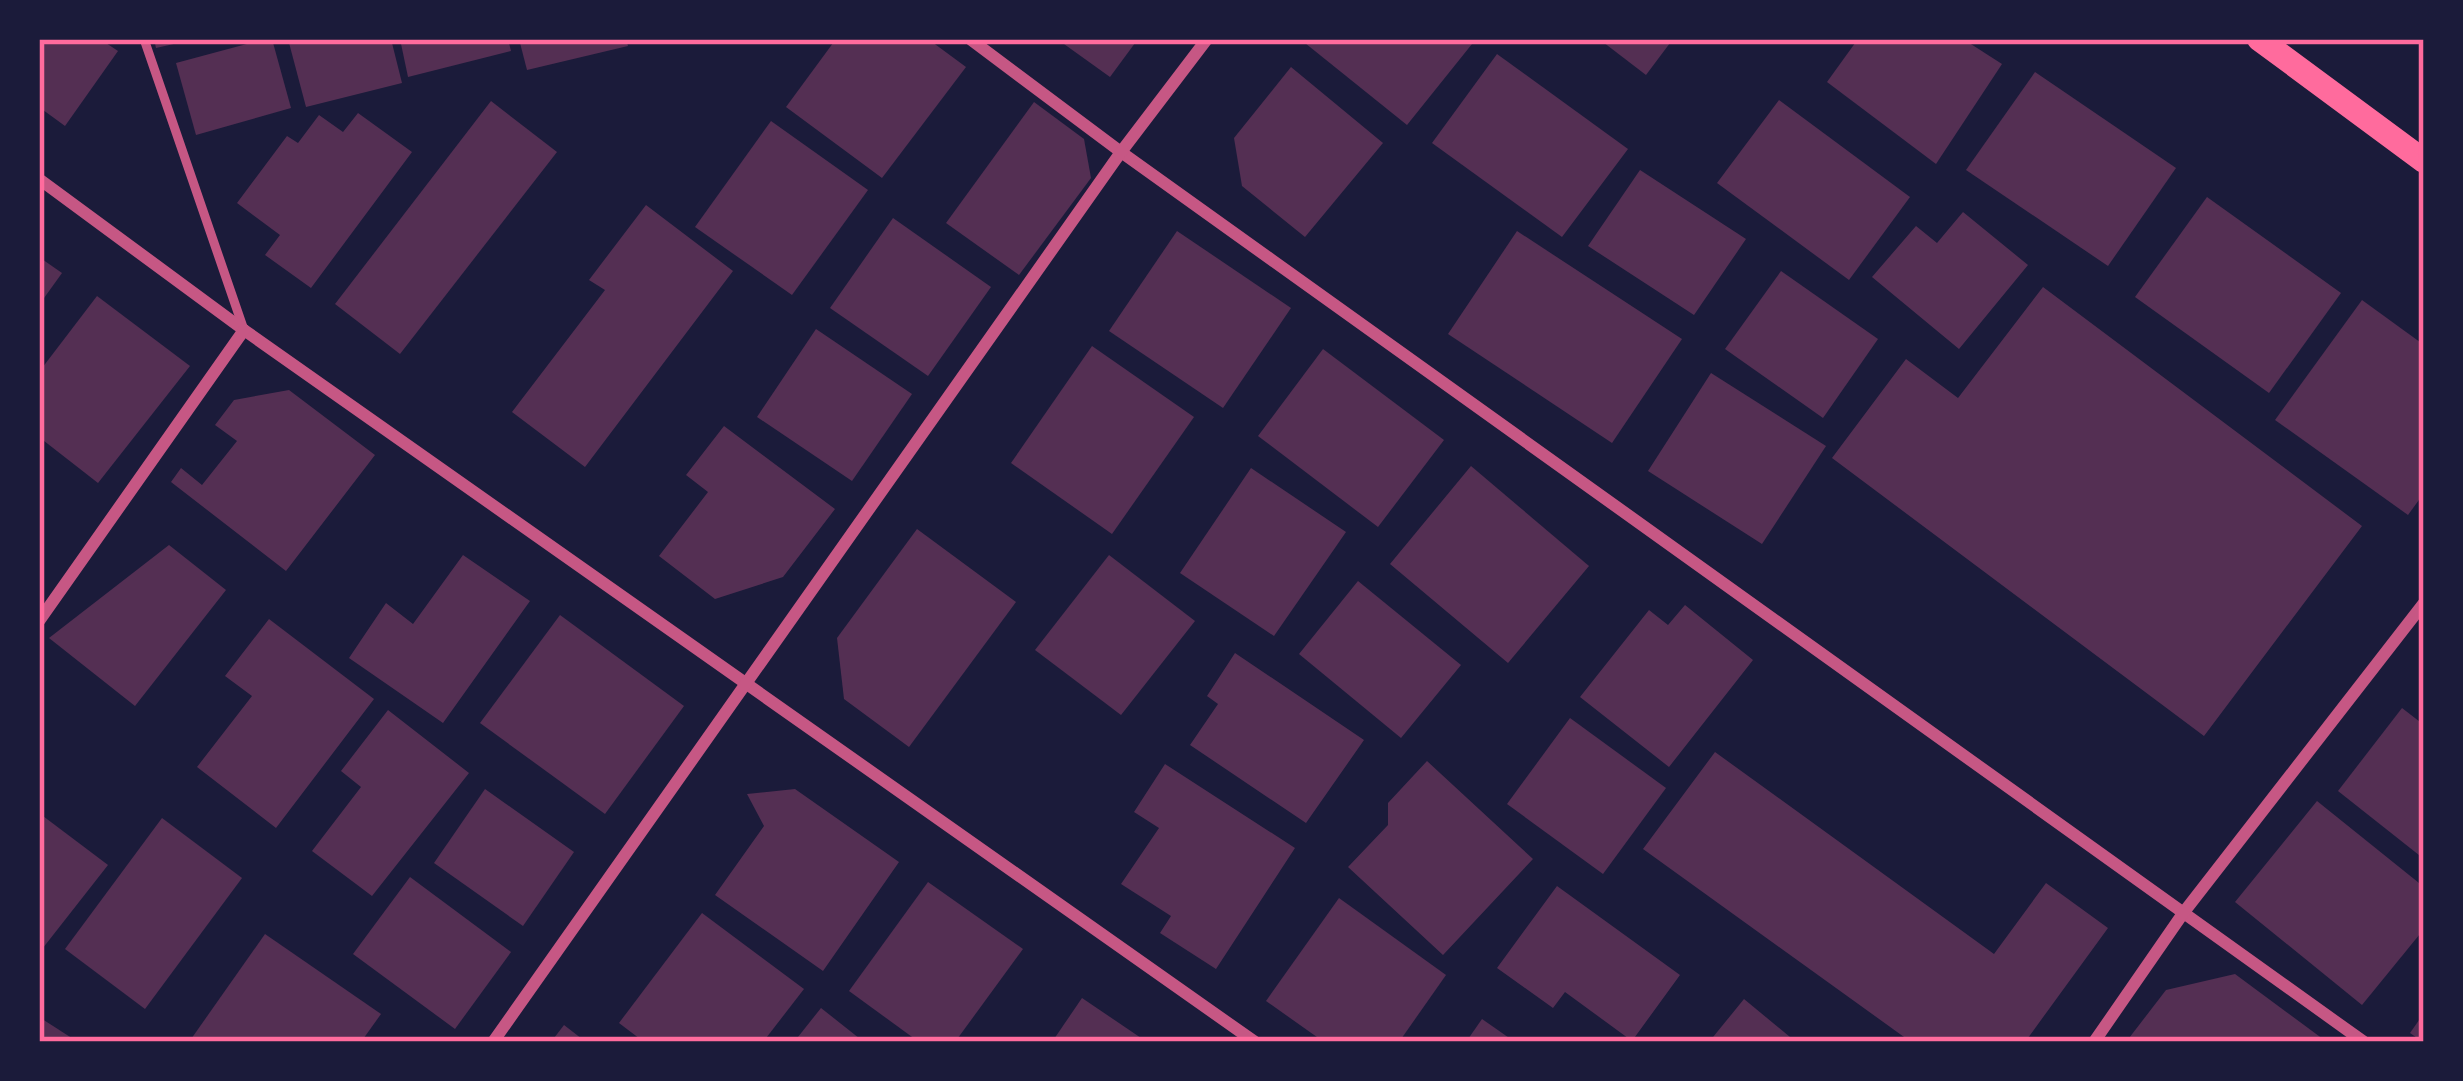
<svg xmlns="http://www.w3.org/2000/svg" width="2463" height="1081" font-family="Barlow,sans-serif">
<style>
.building{fill:#542f53}
.lines{fill:none;stroke-linecap:round;stroke-linejoin:round}
.service{stroke:#c65784;stroke-width:9}
.minor{stroke:#c65784;stroke-width:12}
.secondary{stroke:#ff6b9d;stroke-width:24}
.neatline{fill:none;stroke:#ff6b9d;stroke-width:4.5}
</style>
<rect width="100%" height="100%" fill="#1b1b3a"/>
<!-- building -->
<g class="building">
<path d="M39,39H100L118,51L65,126L39,107Z"/>
<path d="M154,39H187V41L156,48Z"/>
<path d="M265,39H272L291,108L196,135L176,63Z"/>
<path d="M288,39H391L402,83L306,107Z"/>
<path d="M400,39H508L511,51L408,77Z"/>
<path d="M519,39H626L628,46L527,70Z"/>
<path d="M836,39H928L966,67L882,178L786,107Z"/>
<path d="M1057,39H1138L1110,77Z"/>
<path d="M1300,39H1476L1407,125Z"/>
<path d="M1599,39H1673L1646,75Z"/>
<path d="M1858,39H1963L2002,64L1936,164L1827,82Z"/>
<path d="M1497,54L1628,149L1562,237L1432,143Z"/>
<path d="M1291,67L1383,143L1305,237L1242,186L1234,138Z"/>
<path d="M2035,72L2176,168L2108,266L1966,170Z"/>
<path d="M1779,100L1910,197L1849,280L1717,183Z"/>
<path d="M491,101L557,152L400,354L335,304Z"/>
<path d="M1034,102L1084,139L1091,178L1019,275L946,223Z"/>
<path d="M358,113L412,152L311,288L265,255L280,235L237,203L287,136L298,143L319,115L343,132Z"/>
<path d="M771,121L868,190L792,295L695,227Z"/>
<path d="M1640,170L1746,239L1694,315L1588,246Z"/>
<path d="M2207,197L2341,293L2269,393L2135,297Z"/>
<path d="M646,205L733,271L585,467L512,412L605,290L589,280Z"/>
<path d="M1963,212L2028,265L1959,349L1872,277L1916,226L1937,243Z"/>
<path d="M893,218L991,287L928,376L830,308Z"/>
<path d="M1177,231L1291,308L1223,408L1109,331Z"/>
<path d="M1517,231L1682,339L1612,443L1448,334Z"/>
<path d="M39,257L62,273L39,305Z"/>
<path d="M1781,271L1878,339L1823,418L1725,349Z"/>
<path d="M2043,287L2362,526L2204,736L1832,458L1906,359L1958,398Z"/>
<path d="M97,296L190,366L98,483L39,437V372Z"/>
<path d="M2362,300L2424,345V493L2408,515L2275,420Z"/>
<path d="M816,329L912,394L852,481L757,417Z"/>
<path d="M1092,346L1194,417L1112,534L1011,463Z"/>
<path d="M1323,349L1444,440L1378,527L1258,436Z"/>
<path d="M1711,373L1826,446L1762,544L1648,471Z"/>
<path d="M289,390L375,455L286,571L171,482L181,468L202,485L237,441L215,425L234,400Z"/>
<path d="M724,426L835,509L783,577L715,599L659,556L708,492L686,475Z"/>
<path d="M1471,466L1589,566L1508,663L1390,564Z"/>
<path d="M1251,468L1346,532L1274,636L1180,573Z"/>
<path d="M917,529L1016,602L909,747L844,699L837,638Z"/>
<path d="M169,545L226,590L135,706L49,638Z"/>
<path d="M463,555L530,601L443,723L349,658L386,603L413,624Z"/>
<path d="M1109,555L1195,621L1121,715L1035,650Z"/>
<path d="M1358,581L1461,665L1401,738L1299,654Z"/>
<path d="M1685,605L1753,660L1669,767L1580,697L1649,610L1668,625Z"/>
<path d="M560,615L684,706L605,814L480,723Z"/>
<path d="M269,619L374,699L276,828L197,767L252,696L225,676Z"/>
<path d="M1235,653L1364,740L1306,823L1190,745L1218,704L1207,696Z"/>
<path d="M2402,708L2424,725V859L2338,791Z"/>
<path d="M388,710L469,773L372,896L312,851L361,787L341,771Z"/>
<path d="M1570,718L1666,788L1603,874L1507,804Z"/>
<path d="M1715,752L1994,954L2046,883L2108,928L2025,1042H1911L1643,849Z"/>
<path d="M1427,761L1533,859L1443,955L1348,867L1388,825V803Z"/>
<path d="M1165,764L1295,848L1216,969L1160,933L1171,916L1121,884L1159,828L1134,812Z"/>
<path d="M485,789L574,852L523,926L434,863Z"/>
<path d="M795,789L899,862L823,971L715,895L764,826L747,794Z"/>
<path d="M2317,801L2424,887V929L2362,1005L2235,902Z"/>
<path d="M39,813L108,865L39,953Z"/>
<path d="M162,818L242,878L145,1009L65,949Z"/>
<path d="M410,877L511,952L455,1029L353,954Z"/>
<path d="M928,882L1023,949L955,1042H919L849,991Z"/>
<path d="M1557,886L1680,975L1632,1041L1565,992L1553,1008L1497,968Z"/>
<path d="M1339,898L1446,975L1399,1042H1324L1266,1001Z"/>
<path d="M702,913L804,989L763,1042H644L619,1023Z"/>
<path d="M265,934L381,1014L361,1042H189Z"/>
<path d="M2235,974L2327,1042H2126L2166,990Z"/>
<path d="M1082,998L1147,1042H1052Z"/>
<path d="M1744,999L1796,1042H1709Z"/>
<path d="M821,1008L864,1042H794Z"/>
<path d="M2424,1013V1042H2423L2410,1033Z"/>
<path d="M39,1017L78,1042H39Z"/>
<path d="M1482,1019L1515,1042H1466Z"/>
<path d="M564,1025L586,1042H551Z"/>
</g>
<g class="lines">
<!-- service -->
<path class="service" d="M144,39L244,330"/>
<!-- minor -->
<g class="minor">
<path d="M970,39L1121,152L2364,1042"/>
<path d="M39,179L244,330L1255,1042"/>
<path d="M39,621L244,330"/>
<path d="M493,1042L1121,152L1207,39"/>
<path d="M2094,1042L2184,912L2424,603"/>
</g>
<!-- secondary -->
<path class="secondary" d="M2259,39L2424,161"/>
</g>
<!-- border -->
<rect width="2463" height="1081" fill="none" stroke="#1b1b3a" stroke-width="84"/>
<rect x="42" y="42" width="2379" height="997" class="neatline"/>
</svg>
